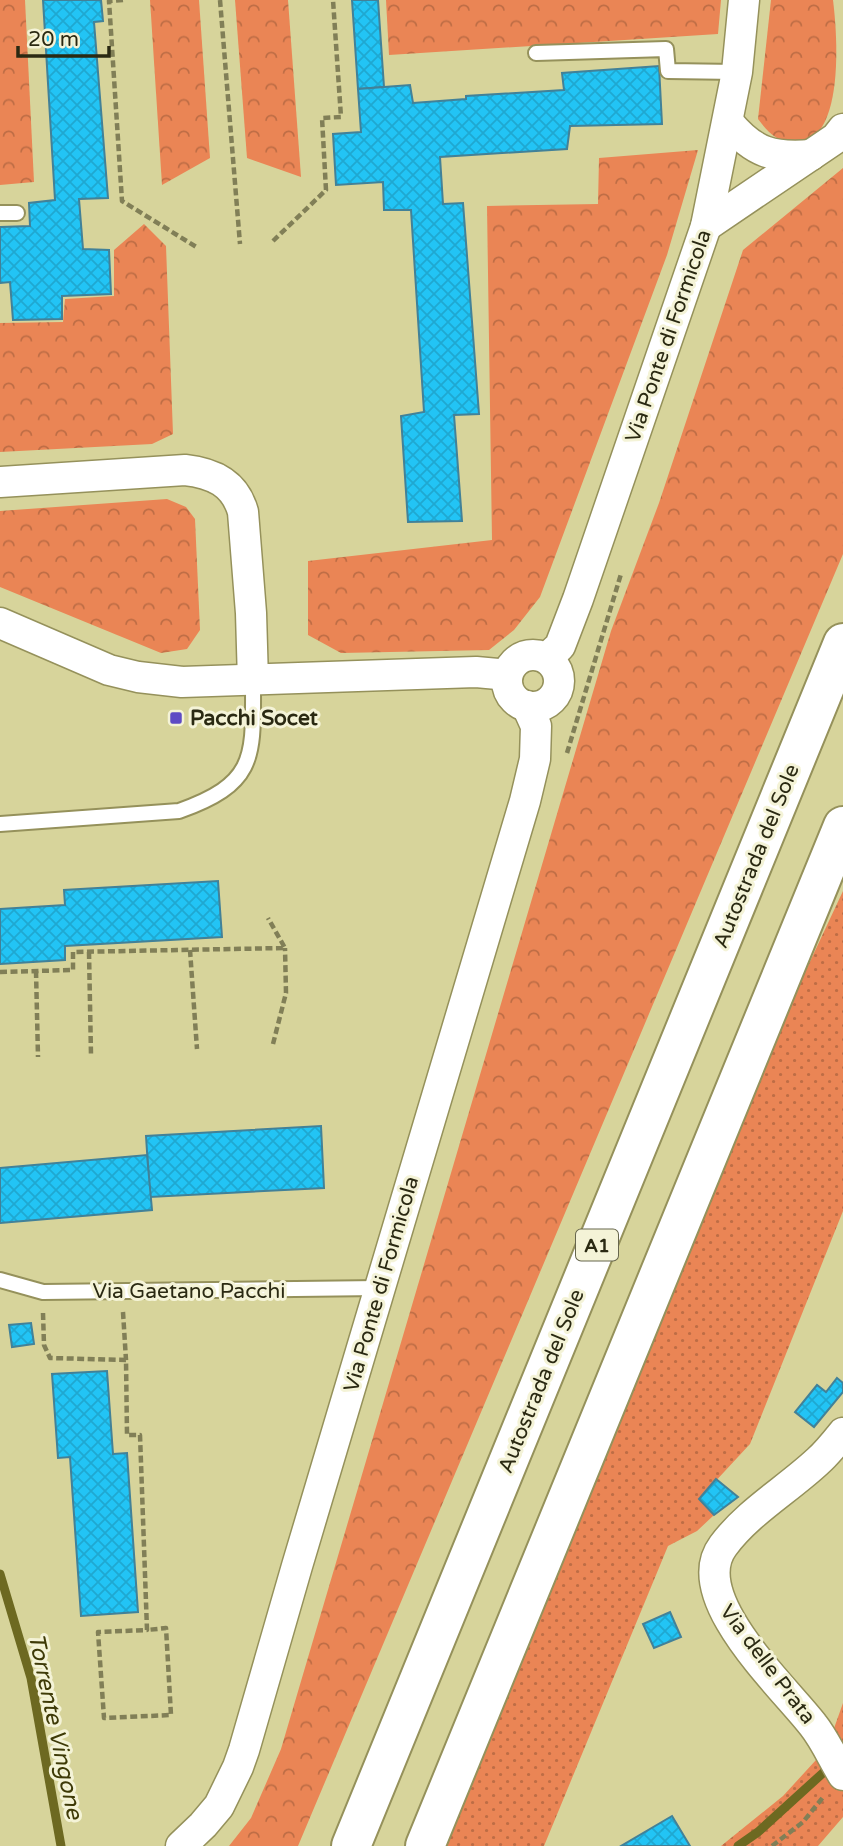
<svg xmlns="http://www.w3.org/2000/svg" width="843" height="1846" font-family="'Varela Round',sans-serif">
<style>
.grass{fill:url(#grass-dots)}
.park{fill:url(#park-crowns)}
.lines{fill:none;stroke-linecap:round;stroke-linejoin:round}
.stream{stroke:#6d6921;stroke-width:9}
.building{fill:url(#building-cross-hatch);stroke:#428198;stroke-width:2}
.service-casing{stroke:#95915b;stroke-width:18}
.minor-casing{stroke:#95915b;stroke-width:33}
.motorway-casing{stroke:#95915b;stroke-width:42}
.path{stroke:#817f57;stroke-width:4.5;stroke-dasharray:7 3.5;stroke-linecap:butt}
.service{stroke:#fff;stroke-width:14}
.minor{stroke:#fff;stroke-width:30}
.motorway{stroke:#fff;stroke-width:38}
.poi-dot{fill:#5e4bc4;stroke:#f4f3d7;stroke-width:2.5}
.labels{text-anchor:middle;stroke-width:6;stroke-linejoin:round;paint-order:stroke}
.shield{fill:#f4f3d7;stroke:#67664d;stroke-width:2}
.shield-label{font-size:19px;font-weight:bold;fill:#2a2912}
.street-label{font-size:21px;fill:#2a2912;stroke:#f4f3d7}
.poi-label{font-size:21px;font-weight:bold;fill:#2a2912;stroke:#f4f3d7;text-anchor:start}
.water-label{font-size:23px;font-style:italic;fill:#3e3a07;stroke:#f4f3d7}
</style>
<defs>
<pattern id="grass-dots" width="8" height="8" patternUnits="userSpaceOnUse" patternTransform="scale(1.75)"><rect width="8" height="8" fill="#ea8555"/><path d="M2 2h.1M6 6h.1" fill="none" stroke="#be6d45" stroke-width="1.8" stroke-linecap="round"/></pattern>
<pattern id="park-crowns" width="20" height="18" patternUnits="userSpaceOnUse" patternTransform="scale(1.75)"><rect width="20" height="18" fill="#ea8555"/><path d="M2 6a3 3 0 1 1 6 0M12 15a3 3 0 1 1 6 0" fill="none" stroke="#be6d45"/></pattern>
<pattern id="building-cross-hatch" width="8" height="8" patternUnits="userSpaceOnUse" patternTransform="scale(1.75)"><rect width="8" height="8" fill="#22c4f5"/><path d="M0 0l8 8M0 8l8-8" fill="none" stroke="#1fa8d1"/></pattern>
</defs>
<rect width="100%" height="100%" fill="#d7d49b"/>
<!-- grass -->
<g class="grass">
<path d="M843,891V1211L750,1444L699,1499L714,1515L697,1531L668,1546L544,1846H425L632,1342Z"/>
<path d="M843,1703V1817L818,1846H721L783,1796L827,1748Z"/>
</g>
<!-- park -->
<g class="park">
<path d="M0,0H25L34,182L0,185Z"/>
<path d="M150,0H199L210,158L162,185Z"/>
<path d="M235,0H288L301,177L247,158Z"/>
<path d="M386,0H721L718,34L389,55Z"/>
<path d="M771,0H833C838,40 843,132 802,143C782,146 769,134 758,119Z"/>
<path d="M698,150L667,255L540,597L514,630L489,650L341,653L308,635V561L492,540L487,206L598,204L599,158Z"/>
<path d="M843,168V554L298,1846H229L251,1818L281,1749L611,631L659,503L743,250Z"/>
<path d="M144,224L166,246L173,434L152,444L0,452V323L63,322L65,299L114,296V250Z"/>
<path d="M167,499L186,507L195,519L200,630L187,649L161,653L0,587V511Z"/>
</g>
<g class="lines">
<!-- stream -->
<g class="stream">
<path d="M0,1574L31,1678L61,1846"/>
<path d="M738,1846L758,1832L824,1772L830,1761"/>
</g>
</g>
<!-- building -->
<g class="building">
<path d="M43,0H101L103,21L94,22L108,198L79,199L83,249L109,250L111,294L62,296V319L13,320L10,282L0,283V227L30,226L29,203L55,200Z"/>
<path d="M352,0H378L384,87L358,89Z"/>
<path d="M659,66L662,124L570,126L567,149L440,157L443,204L463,203L479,414L454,415L462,521L408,522L401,416L424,412L411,210H384L383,182L336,185L333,134L361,132L358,89L410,85L413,103L466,99V96L564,90L562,73Z"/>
<path d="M218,881L222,937L65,946V960L0,964V909L65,905L64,890Z"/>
<path d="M321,1126L324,1188L150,1197L146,1136Z"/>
<path d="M147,1155L152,1210L0,1223V1168Z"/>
<path d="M31,1323L34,1344L12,1347L9,1325Z"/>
<path d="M107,1371L113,1454L127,1453L138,1612L81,1616L70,1457L58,1458L52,1374Z"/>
<path d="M837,1378L843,1383V1392L814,1427L795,1412L817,1385L826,1392Z"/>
<path d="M716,1479L738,1497L714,1515L699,1499Z"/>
<path d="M670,1612L681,1637L654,1648L643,1624Z"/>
<path d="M672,1816L690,1846H621Z"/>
</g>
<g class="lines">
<defs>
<g id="service">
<path d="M536,53L666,49L668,71L737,72"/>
<path d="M0,213H17"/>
<path d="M0,824L179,811C258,783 253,756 253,681"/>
<path d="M0,1280L43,1292L379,1288"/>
</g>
<g id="minor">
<path d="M729,123C754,153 773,158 811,155"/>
<path d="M706,226L836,138L843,129"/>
<path d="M0,482L185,470C213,473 235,483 243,512L251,613L253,681"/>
<path d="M0,623L109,670L138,677L182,682L476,672L498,674L507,677"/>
<circle cx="533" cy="681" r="26"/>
<path d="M547,658L560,646L578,599L706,226L737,72L744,0"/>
<path d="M843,1433C835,1443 827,1453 818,1461C787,1490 748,1512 723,1546C685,1597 784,1687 813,1725C825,1740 833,1759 843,1775"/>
<path d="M181,1846L203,1825L219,1806L238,1767L244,1750L297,1566L525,801L535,759L536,726L527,706"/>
</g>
<g id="motorway">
<path d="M351,1846L843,643"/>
<path d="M425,1846L843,826"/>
</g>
</defs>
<!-- service casing -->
<use href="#service" class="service-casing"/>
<!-- minor casing -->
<use href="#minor" class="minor-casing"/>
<!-- motorway casing -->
<use href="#motorway" class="motorway-casing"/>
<!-- path -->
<g class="path">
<path d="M123,0L109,1L122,201L198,248"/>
<path d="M220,0L240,244"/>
<path d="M273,241L326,190L322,118L341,117L333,0"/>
<path d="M567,753L621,574"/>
<path d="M190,950L197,1049"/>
<path d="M89,952L91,1055"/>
<path d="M36,971L38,1057"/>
<path d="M0,972L73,970V952L285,948L268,918"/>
<path d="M273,1044L286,993L285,948"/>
<path d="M123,1312L126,1360"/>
<path d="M43,1313L44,1345L50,1358L126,1360L127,1435H140L147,1630L98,1632L104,1718L171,1715L166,1628L147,1630"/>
<path d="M772,1846L803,1822L824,1796"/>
</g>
<!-- service -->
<use href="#service" class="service"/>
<!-- minor -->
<use href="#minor" class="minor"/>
<!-- motorway -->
<use href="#motorway" class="motorway"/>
</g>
<!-- markers -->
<rect class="poi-dot" x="169" y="711" width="14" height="14" rx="3.5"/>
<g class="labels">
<!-- shield labels -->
<rect class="shield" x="576" y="1229.5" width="42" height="31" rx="5"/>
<g class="shield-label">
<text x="597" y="1252">A1</text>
</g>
<!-- street labels -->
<g class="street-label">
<text transform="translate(668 336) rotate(-71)" y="7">Via Ponte di Formicola</text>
<text transform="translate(756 856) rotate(-68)" y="7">Autostrada del Sole</text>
<text transform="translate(381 1284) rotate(-74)" y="7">Via Ponte di Formicola</text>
<text x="189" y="1298">Via Gaetano Pacchi</text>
<text transform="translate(541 1381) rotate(-68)" y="7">Autostrada del Sole</text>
<text transform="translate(768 1664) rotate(53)" y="7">Via delle Prata</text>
</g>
<!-- poi labels -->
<g class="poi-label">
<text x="190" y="725">Pacchi Socet</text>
</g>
<!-- water labels -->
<g class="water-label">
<text transform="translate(56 1726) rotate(78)" y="8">Torrente Vingone</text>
</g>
</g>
<!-- scale -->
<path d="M18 46v10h91v-10" fill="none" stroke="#2a2912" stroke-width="3.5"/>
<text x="28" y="46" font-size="21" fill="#2a2912" stroke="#f4f3d7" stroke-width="5" paint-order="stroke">20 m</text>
</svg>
